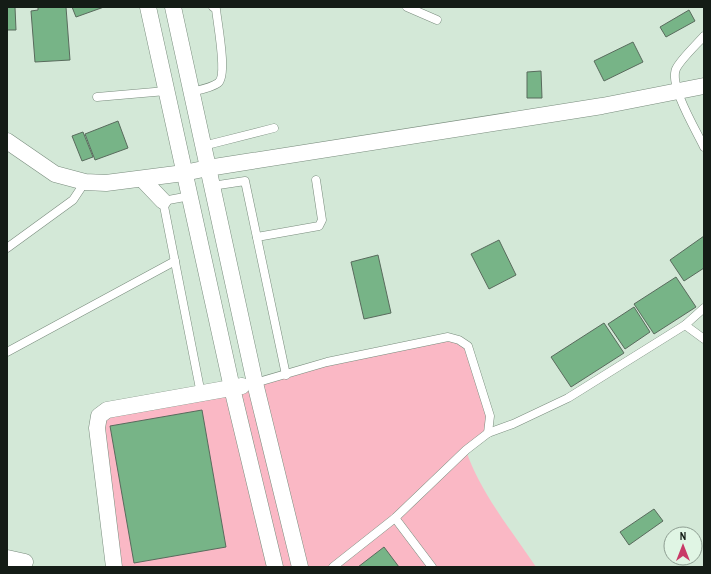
<svg xmlns="http://www.w3.org/2000/svg" width="711" height="574" font-family="'Archivo Narrow',sans-serif">
<style>
.green{fill:#fab8c5}
.building{fill:#77b487;stroke:#596b5d}
.lines{fill:none;stroke-linecap:round;stroke-linejoin:round}
.lane-casing{stroke:#798c7d;stroke-width:9}
.street-casing{stroke:#798c7d;stroke-width:17}
.lane{stroke:#fff;stroke-width:8}
.street{stroke:#fff;stroke-width:16}
</style>
<rect width="100%" height="100%" fill="#d3e8d7"/>
<!-- green -->
<path class="green" d="M448,337L468,346L490,416L488,433L466,450C479,491 512,531 536,567H114L97,428L107,410Z"/>
<!-- building -->
<g class="building">
<path d="M7,7H15L16,30H7Z"/>
<path d="M38,7H66L70,60L35,62L31,11L38,10Z"/>
<path d="M72,7H104L76,17Z"/>
<path d="M689,10L695,21L666,37L660,27Z"/>
<path d="M633,42L643,62L604,81L594,61Z"/>
<path d="M541,71L542,98H527V72Z"/>
<path d="M118,121L128,148L95,160L85,134Z"/>
<path d="M83,132L93,157L82,161L72,136Z"/>
<path d="M704,236V268L684,281L670,260Z"/>
<path d="M499,240L516,275L489,289L471,254Z"/>
<path d="M378,255L391,313L364,319L351,262Z"/>
<path d="M676,277L696,307L654,334L634,304Z"/>
<path d="M634,307L650,332L625,349L608,324Z"/>
<path d="M604,323L624,353L571,387L551,357Z"/>
<path d="M202,410L226,547L134,563L110,426Z"/>
<path d="M654,509L663,521L629,545L620,532Z"/>
<path d="M384,547L399,567H358Z"/>
</g>
<g class="lines">
<defs>
<g id="lane">
<path d="M407,7L437,20"/>
<path d="M704,36C697,44 680,60 676,69C669,86 696,130 704,147"/>
<path d="M191,92C199,90 211,88 218,83C228,76 217,21 216,9L213,7"/>
<path d="M97,97L166,91"/>
<path d="M203,146L274,128"/>
<path d="M212,186L245,181L286,375"/>
<path d="M190,196L163,201L201,394"/>
<path d="M257,237L319,226L322,220L316,180"/>
<path d="M7,248L73,200L85,182"/>
<path d="M685,325L704,339"/>
<path d="M7,352L175,261"/>
<path d="M255,383L327,362L448,337L459,340L468,346L490,416L488,433"/>
<path d="M395,518L432,567"/>
<path d="M333,567L395,518L466,450L488,433L513,424L568,398L685,325L704,308"/>
</g>
<g id="street">
<path d="M148,7L232,388L275,567"/>
<path d="M173,7L255,383L300,567"/>
<path d="M7,141L55,174L85,182L106,183L184,173L208,168L602,106L704,86"/>
<path d="M142,179L163,201"/>
<path d="M7,558L25,562"/>
<path d="M114,567L97,428L99,416L107,410L242,386"/>
</g>
</defs>
<!-- lane casing -->
<use href="#lane" class="lane-casing"/>
<!-- street casing -->
<use href="#street" class="street-casing"/>
<!-- lane -->
<use href="#lane" class="lane"/>
<!-- street -->
<use href="#street" class="street"/>
</g>
<!-- border -->
<rect width="711" height="574" fill="none" stroke="#141c16" stroke-width="16"/>
<!-- north arrow -->
<g transform="translate(683 546)"><circle r="19" fill="#e0f5e4" stroke="#8e9e92"/>
<path d="M0-3L7 15L0 10L-7 15Z" fill="#c83a67"/>
<text y="-6" font-size="11" font-weight="bold" text-anchor="middle" fill="#141c16">N</text>
</g>
</svg>
